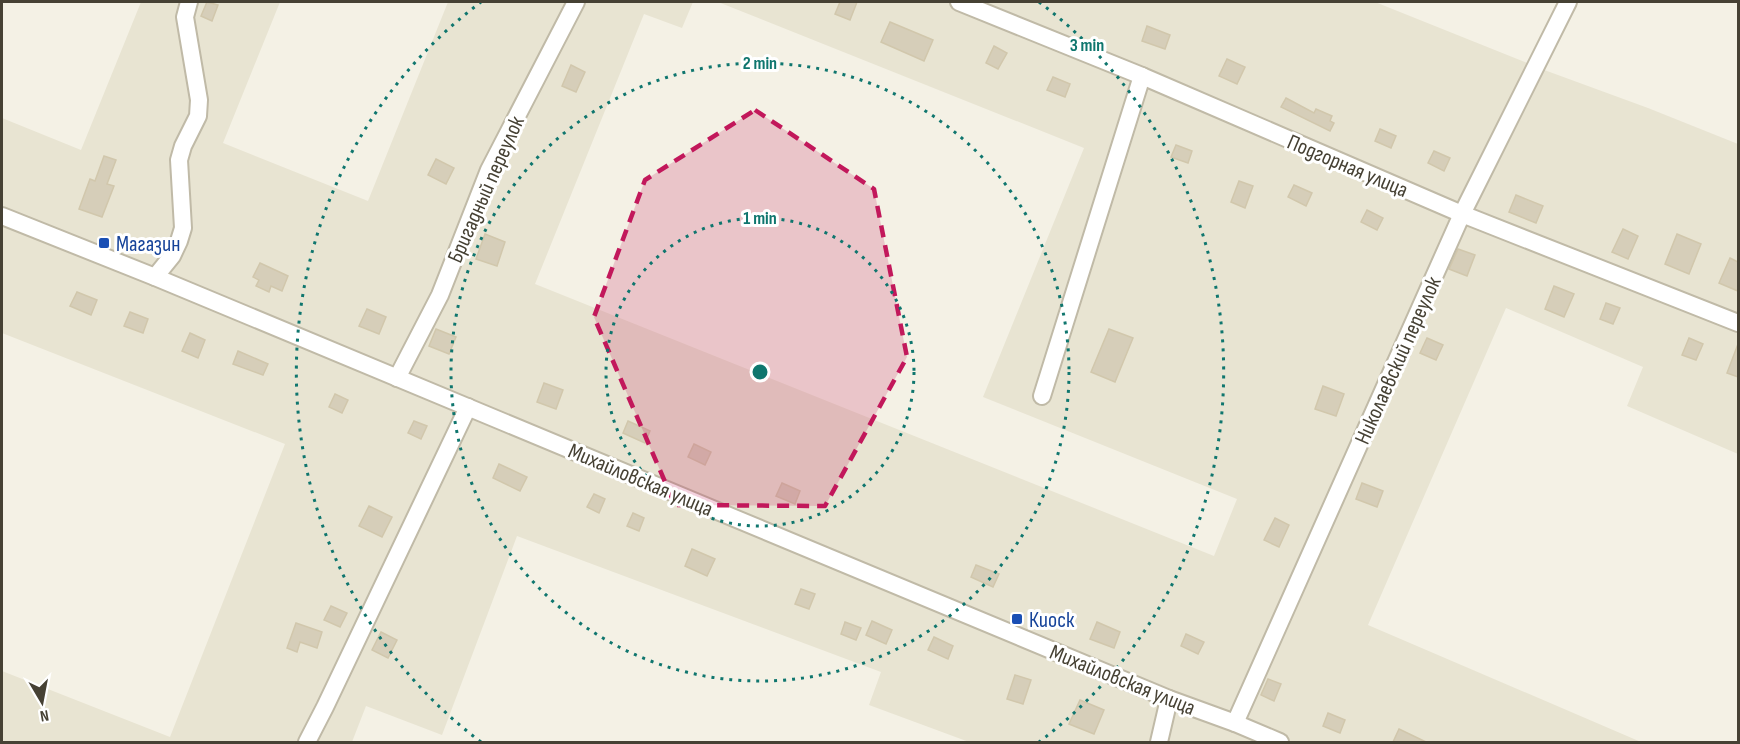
<svg xmlns="http://www.w3.org/2000/svg" width="1740" height="744" font-family="'Sofia Sans Condensed',sans-serif">
<style>
.residential{fill:#e8e4d2}
.building{fill:#d6ceb9;stroke:#d1c7ac;stroke-width:1.5}
.lines{fill:none;stroke-linecap:round;stroke-linejoin:round}
.minor-casing{stroke:#c0baa7;stroke-width:20}
.minor{stroke:#fff;stroke-width:16}
.marked{fill:#c2185b;fill-opacity:0.2;stroke:#c2185b;stroke-width:4.5;stroke-dasharray:12 8;stroke-linejoin:round}
.ring{fill:none;stroke:#0f766e;stroke-width:3;stroke-dasharray:3 6}
.transit-dot{fill:#1a4fb4;stroke:#fff;stroke-width:2}
.labels{text-anchor:middle;stroke-width:6;stroke-linejoin:round;paint-order:stroke}
.street-label{font-size:22px;fill:#464134;stroke:#fff}
.transit-label{font-size:22px;fill:#164399;stroke:#fff;text-anchor:start}
.centre{fill:#0f766e;stroke:#fff;stroke-width:3}
.ring-label{font-size:18px;text-anchor:middle;font-weight:bold;fill:#0f766e;stroke:#fff;stroke-width:6;stroke-linejoin:round;paint-order:stroke}
</style>
<rect width="100%" height="100%" fill="#f4f1e5"/>
<!-- residential -->
<path class="residential" d="M141,2H280L223,143L368,201L448,2H693L682,28L644,14L535,284L1214,556L1237,499L983,397L1084,148L718,2H1375L1547,71L1648,108L1738,144V454L1627,406L1643,367L1506,308L1368,625L1641,742H969L869,705L881,672L517,536L442,735L366,706L352,742H2V671L170,737L285,444L2,333V118L81,150Z"/>
<!-- building -->
<g class="building">
<path d="M207,2L218,5L212,21L201,16Z"/>
<path d="M840,2H857L850,20L835,14Z"/>
<path d="M890,22L933,40L924,61L881,42Z"/>
<path d="M1147,26L1170,35L1165,49L1142,41Z"/>
<path d="M994,46L1007,53L998,69L986,63Z"/>
<path d="M1227,59L1245,67L1237,84L1219,76Z"/>
<path d="M571,65L585,72L576,92L562,86Z"/>
<path d="M1053,77L1070,84L1065,97L1047,90Z"/>
<path d="M1286,98L1314,113L1316,109L1332,116L1330,121L1334,123L1330,131L1281,107Z"/>
<path d="M1380,129L1396,136L1391,148L1375,141Z"/>
<path d="M1176,145L1192,151L1188,163L1171,157Z"/>
<path d="M1434,151L1450,158L1444,171L1428,163Z"/>
<path d="M104,156L116,160L107,184L114,186L102,217L79,209L90,179L95,181Z"/>
<path d="M436,159L454,168L446,184L428,175Z"/>
<path d="M1239,181L1253,186L1245,208L1231,202Z"/>
<path d="M1294,185L1312,193L1306,206L1288,197Z"/>
<path d="M1516,195L1543,206L1536,223L1509,212Z"/>
<path d="M1367,210L1383,218L1377,230L1361,222Z"/>
<path d="M1623,229L1638,236L1628,259L1612,252Z"/>
<path d="M485,234L505,242L497,266L476,259Z"/>
<path d="M1677,234L1701,244L1689,274L1665,264Z"/>
<path d="M1458,249L1475,255L1467,276L1449,269Z"/>
<path d="M1730,258L1738,262V291L1719,283Z"/>
<path d="M260,263L288,276L282,291L271,286L269,292L256,286L259,280L253,277Z"/>
<path d="M1554,286L1574,294L1564,317L1545,309Z"/>
<path d="M77,292L97,300L91,315L70,306Z"/>
<path d="M1606,303L1620,308L1613,324L1600,319Z"/>
<path d="M367,309L386,317L379,334L359,326Z"/>
<path d="M130,312L148,319L143,333L124,326Z"/>
<path d="M436,329L456,337L449,354L429,346Z"/>
<path d="M1109,329L1133,338L1115,382L1091,372Z"/>
<path d="M190,333L205,340L198,358L182,351Z"/>
<path d="M1427,338L1443,345L1436,360L1420,353Z"/>
<path d="M1689,338L1703,344L1696,360L1682,355Z"/>
<path d="M1738,344V377L1727,373Z"/>
<path d="M238,351L268,364L263,375L233,364Z"/>
<path d="M544,383L563,390L556,409L537,402Z"/>
<path d="M1323,386L1344,394L1336,416L1315,409Z"/>
<path d="M335,394L348,400L342,413L329,407Z"/>
<path d="M414,421L427,426L421,439L408,433Z"/>
<path d="M628,421L650,431L645,443L623,433Z"/>
<path d="M694,444L711,452L705,465L688,457Z"/>
<path d="M499,464L527,477L520,491L493,478Z"/>
<path d="M782,483L800,491L795,504L776,496Z"/>
<path d="M1362,483L1383,491L1377,507L1356,499Z"/>
<path d="M594,494L605,499L599,513L587,507Z"/>
<path d="M369,506L392,517L382,537L359,526Z"/>
<path d="M633,513L644,518L639,531L627,526Z"/>
<path d="M1275,518L1289,525L1279,547L1264,540Z"/>
<path d="M692,549L715,559L707,576L685,566Z"/>
<path d="M976,565L999,574L993,587L971,577Z"/>
<path d="M801,589L815,594L809,609L795,604Z"/>
<path d="M331,606L347,613L340,627L324,620Z"/>
<path d="M872,621L892,630L886,644L866,635Z"/>
<path d="M845,622L861,628L856,640L841,634Z"/>
<path d="M1097,622L1120,632L1114,648L1090,639Z"/>
<path d="M296,623L322,632L317,648L300,642L297,652L287,648Z"/>
<path d="M381,632L397,640L388,658L372,650Z"/>
<path d="M1186,634L1204,642L1198,654L1181,646Z"/>
<path d="M934,637L953,646L948,659L928,650Z"/>
<path d="M1015,675L1031,680L1023,704L1007,699Z"/>
<path d="M1268,679L1281,684L1274,701L1261,695Z"/>
<path d="M1080,700L1104,710L1094,734L1069,724Z"/>
<path d="M1328,713L1345,720L1340,733L1323,726Z"/>
<path d="M1399,729L1426,742H1393Z"/>
</g>
<g class="lines">
<defs>
<g id="minor">
<path d="M959,2L1142,76L1462,214L1738,323"/>
<path d="M2,216L155,277L1169,699L1235,723L1280,742"/>
<path d="M155,277L172,256L179,241L183,228L179,160L183,146L198,116L199,100L185,17L189,2"/>
<path d="M397,378L440,295L489,170L576,2"/>
<path d="M1042,396L1142,76"/>
<path d="M1235,723L1462,214L1568,2"/>
<path d="M307,742L325,707L468,407"/>
<path d="M1159,742L1169,699"/>
</g>
</defs>
<!-- minor casing -->
<use href="#minor" class="minor-casing"/>
<!-- minor -->
<use href="#minor" class="minor"/>
</g>
<!-- marked area -->
<path class="marked" d="M755,110L874,189L907,357L825,506L675,505L594,317L645,180Z"/>
<!-- distance rings -->
<g class="ring">
<circle cx="760" cy="372" r="154"/>
<circle cx="760" cy="372" r="309"/>
<path d="M481 742A463 463 0 0 1 481 2M1039 2A463 463 0 0 1 1039 742"/>
</g>
<!-- markers -->
<g class="transit-dot">
<rect x="98" y="237" width="12" height="12" rx="3"/>
<rect x="1011" y="613" width="12" height="12" rx="3"/>
</g>
<g class="labels">
<!-- street labels -->
<g class="street-label">
<text transform="translate(1348 165) rotate(23)" y="8">Подгорная улица</text>
<text transform="translate(485 189) rotate(-66)" y="8">Бригадный переулок</text>
<text transform="translate(1397 360) rotate(-66)" y="8">Николаевский переулок</text>
<text transform="translate(641 479) rotate(23)" y="8">Михайловская улица</text>
<text transform="translate(1123 679) rotate(22)" y="8">Михайловская улица</text>
</g>
<!-- transit labels -->
<g class="transit-label">
<text x="116" y="251">Магазин</text>
<text x="1029" y="627">Киоск</text>
</g>
</g>
<circle cx="760" cy="372" r="9" class="centre"/>
<g class="ring-label">
<text x="1087" y="51">3 min</text>
<text x="760" y="69">2 min</text>
<text x="760" y="224">1 min</text>
</g>
<!-- border -->
<rect width="1740" height="744" fill="none" stroke="#464134" stroke-width="6"/>
<!-- north arrow -->
<g transform="translate(42 702) rotate(170)" stroke="#ffffff" stroke-width="4.5" paint-order="stroke">
<path d="M0-4.5L10 22L0 15L-10 22Z" fill="#464134"/>
<text y="-9" font-size="16" font-weight="bold" text-anchor="middle" fill="#464134">N</text>
</g>
</svg>
